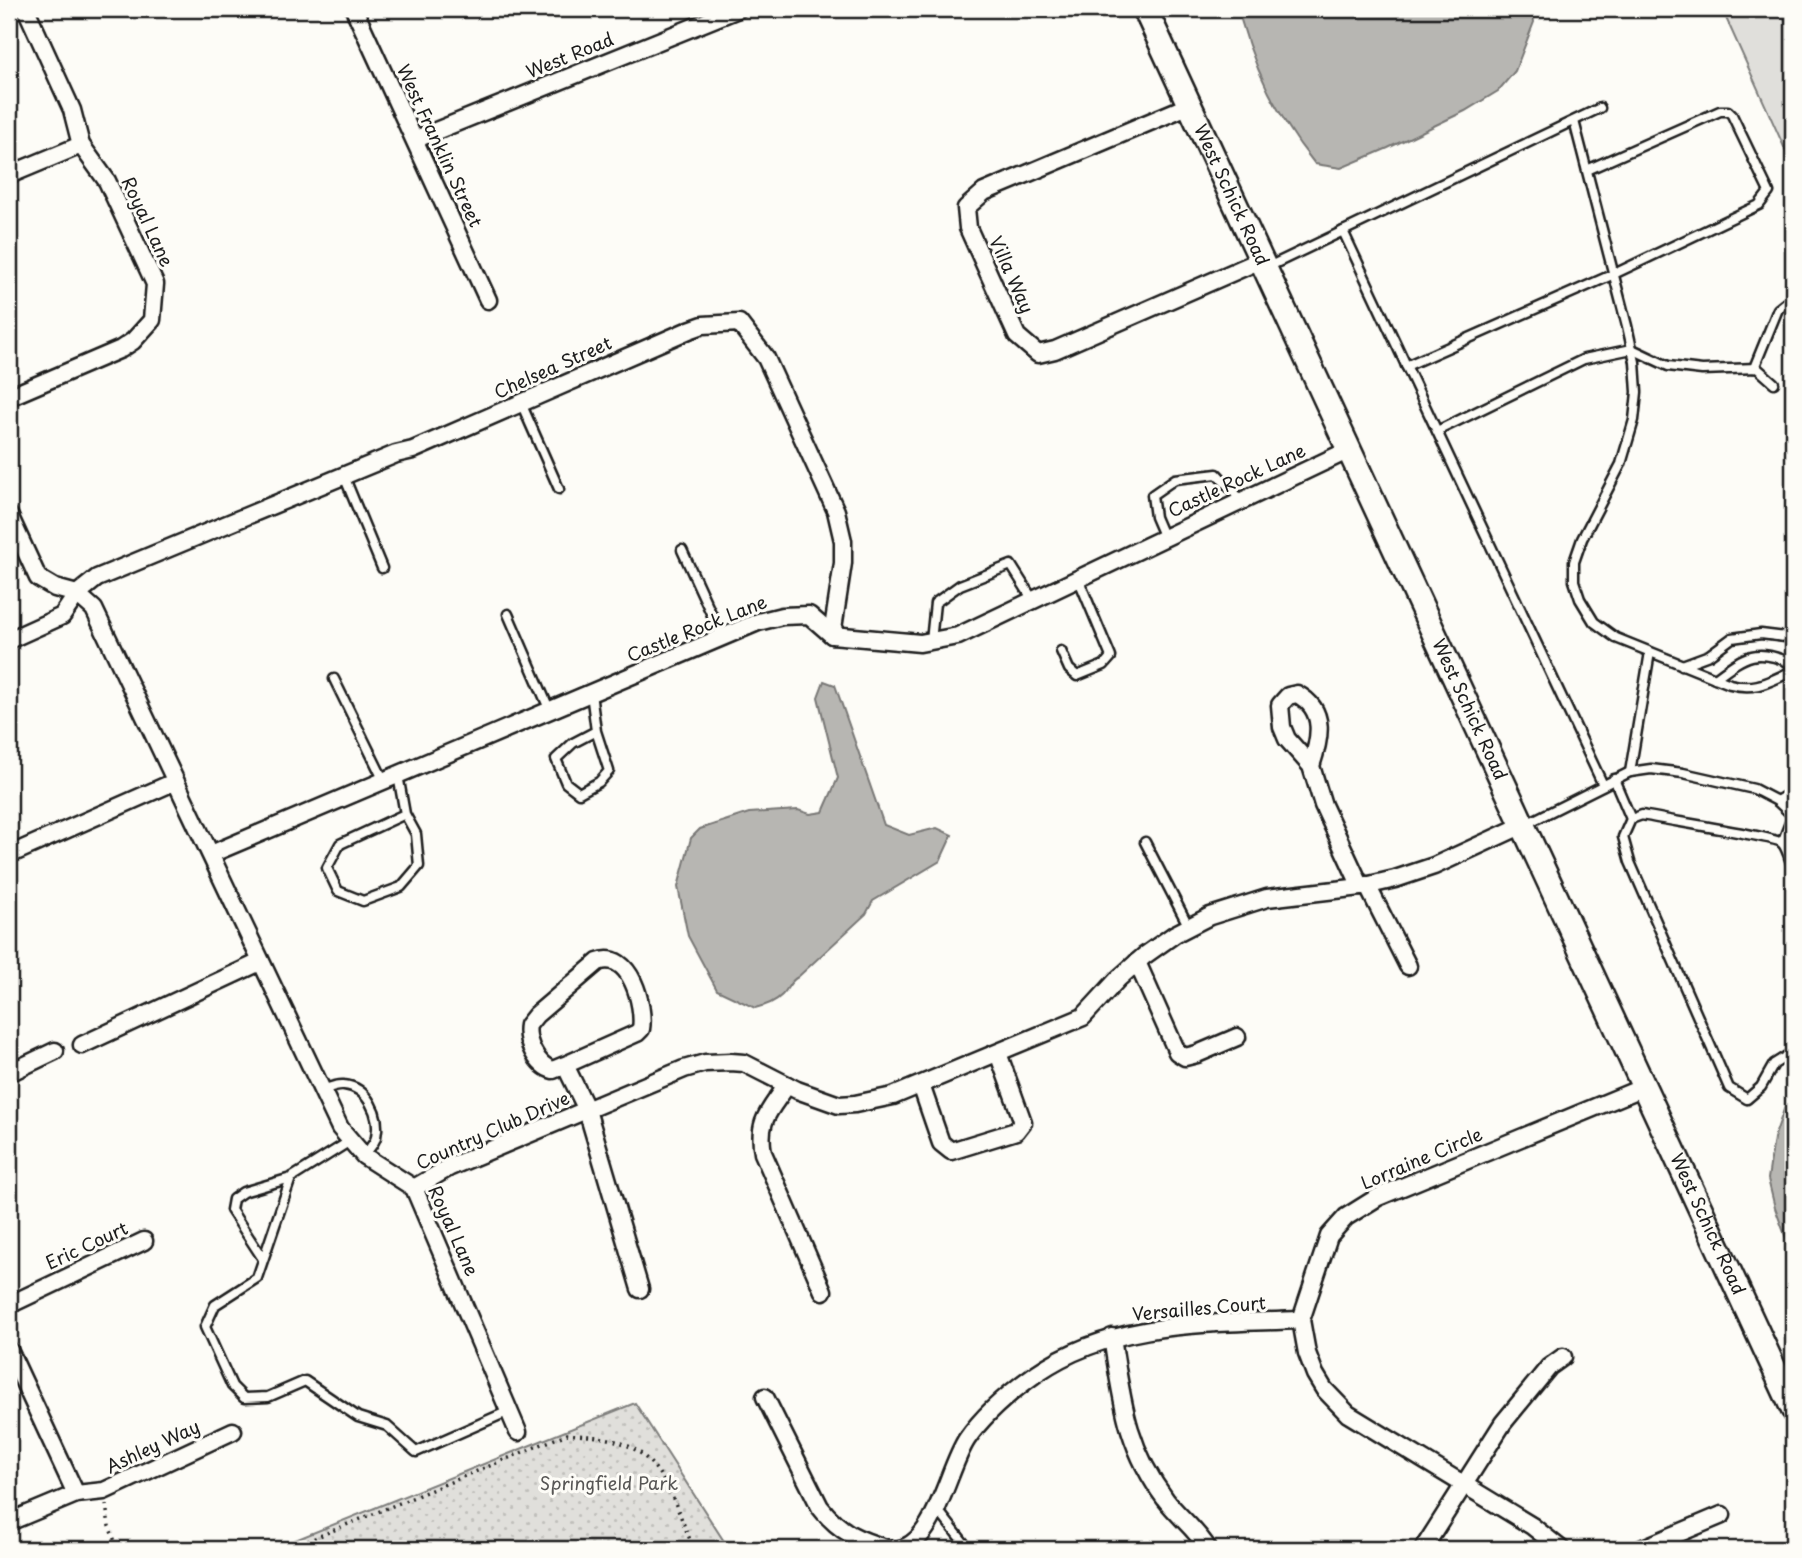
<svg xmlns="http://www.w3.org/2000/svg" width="1802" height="1558" font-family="'Playpen Sans',sans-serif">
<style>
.green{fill:#e0dfdb;stroke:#7e7e7c;stroke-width:2}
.park{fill:url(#park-dots);stroke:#7e7e7c;stroke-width:2}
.water{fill:#b7b6b2;stroke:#797876;stroke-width:2}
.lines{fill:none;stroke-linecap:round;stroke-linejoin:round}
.lane-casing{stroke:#1c1c1c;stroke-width:13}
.street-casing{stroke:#1c1c1c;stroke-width:21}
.secondary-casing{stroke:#1c1c1c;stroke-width:28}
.path{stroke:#1c1c1c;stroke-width:3.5;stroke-dasharray:2 5;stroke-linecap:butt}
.lane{stroke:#fdfcf7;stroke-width:8}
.street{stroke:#fdfcf7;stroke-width:16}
.secondary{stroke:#fdfcf7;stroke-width:23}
.labels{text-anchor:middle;stroke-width:6;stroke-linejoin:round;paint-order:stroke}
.street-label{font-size:18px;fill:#1c1c1c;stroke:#fdfcf7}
.park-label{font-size:18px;fill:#575655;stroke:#fdfcf7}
</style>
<defs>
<pattern id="park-dots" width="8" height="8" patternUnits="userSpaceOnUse" patternTransform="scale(1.75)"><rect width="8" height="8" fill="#e0dfdb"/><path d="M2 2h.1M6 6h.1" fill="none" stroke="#c0bfbb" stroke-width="1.8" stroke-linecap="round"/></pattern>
</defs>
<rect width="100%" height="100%" fill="#fdfcf7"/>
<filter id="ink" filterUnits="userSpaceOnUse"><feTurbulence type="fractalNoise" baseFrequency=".0143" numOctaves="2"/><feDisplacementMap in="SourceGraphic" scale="14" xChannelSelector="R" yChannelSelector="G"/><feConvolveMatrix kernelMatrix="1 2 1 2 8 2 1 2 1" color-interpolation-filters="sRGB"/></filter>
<g filter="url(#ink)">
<!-- green -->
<path class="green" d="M1722,9H1793V167Z"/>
<!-- park -->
<path class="park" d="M635,1403L729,1549H273Z"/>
<!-- water -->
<g class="water">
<path d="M1245,9H1532L1534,22L1515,71L1498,91L1465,111L1388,148L1341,168L1315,164C1280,121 1256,73 1241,20Z"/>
<path d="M824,681L835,685L884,825L909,835L937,828L952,835L940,861L873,901L866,914L798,977C789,981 789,989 782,995C775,1002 764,1006 755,1008L717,990L688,936L678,887L691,838L700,829L749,813L798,810L810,814L823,812L838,778L818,697Z"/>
<path d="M1793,1094V1257L1775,1208L1768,1179L1774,1138L1787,1101Z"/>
</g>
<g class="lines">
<defs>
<g id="lane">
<path d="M1574,121L1627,326L1635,362L1637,392L1634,420L1621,464L1582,539L1574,562V581L1580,599L1594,622L1616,638L1730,684C1757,691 1769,681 1793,671"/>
<path d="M1343,231L1603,785"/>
<path d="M1268,267L1600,108"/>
<path d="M1406,366L1614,274L1759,205L1769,192L1732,115L1728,111H1720L1587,170"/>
<path d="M1754,368L1778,309L1793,297"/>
<path d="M521,403L559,489"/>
<path d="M1437,431L1584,359L1632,349L1668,366L1702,370L1757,368L1774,383"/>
<path d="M344,476L382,568"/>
<path d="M1164,538L1155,517L1152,495L1175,479L1217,474L1242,501"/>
<path d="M682,550L722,637"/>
<path d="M508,614L550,711"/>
<path d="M931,641L935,603L960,585L1011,565L1033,600"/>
<path d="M1061,651L1069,669L1077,676L1104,665L1111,657L1078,578"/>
<path d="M1682,665L1709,655L1732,638L1761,634L1793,638"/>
<path d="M1715,678C1746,655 1756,647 1793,664"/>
<path d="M334,679L384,781"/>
<path d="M591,693L596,731L609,771L599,782L579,793L566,783L556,759L573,743L596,731"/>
<path d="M1630,772L1650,652"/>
<path d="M398,775L405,814L416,834L419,866L401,887L363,901L338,891L327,868L340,844L405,814"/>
<path d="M1614,779L1631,819"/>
<path d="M1777,801L1793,791"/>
<path d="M1526,824L1630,772L1651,769L1683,773L1754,789L1777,801L1793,816"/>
<path d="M1145,842L1189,927"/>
<path d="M1782,843L1793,815"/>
<path d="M1793,868C1790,861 1787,848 1782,843C1777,837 1659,819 1642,815L1631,819L1623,837L1630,862L1729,1088L1747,1099L1761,1087L1774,1064L1793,1052"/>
<path d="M322,1090C329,1088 336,1084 344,1085C367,1087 381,1115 376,1137C375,1143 368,1150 364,1156"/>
<path d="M350,1141L291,1178L257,1278L215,1305L205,1327L232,1386L244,1398L268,1397L305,1381L358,1417L387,1426L416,1452L509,1411"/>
<path d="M263,1259L231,1210L233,1199L243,1192L291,1178"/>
<path d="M937,1509L964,1543L965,1549"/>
</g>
<g id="street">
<path d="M354,9L488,300"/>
<path d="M1190,105L984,192L966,208L968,228L1017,336L1038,354L1055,350L1261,260"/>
<path d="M416,139L738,9"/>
<path d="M9,175L81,145"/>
<path d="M9,397L121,349L133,341L152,320L155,284L107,181L81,145L72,110L26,9"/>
<path d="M9,515L38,578L55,588L77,594L94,609L340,1128L364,1156L414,1188L518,1432"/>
<path d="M9,640L62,616L77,594L97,578L396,454L413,450L689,330L703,325L739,323L766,358L836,511L843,541V563L832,635"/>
<path d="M1311,766C1320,739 1327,710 1297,694L1288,696L1280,705L1282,727L1287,739L1311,766L1323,805L1361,887"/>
<path d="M211,854L758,622L782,616L809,615L832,635L920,643L958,636L1349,450"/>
<path d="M9,855L174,782"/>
<path d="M1367,885L1408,966"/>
<path d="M1137,962L1177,1052L1185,1057L1197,1054L1237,1037"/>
<path d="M82,1045L260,962"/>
<path d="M565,1065L553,1070C537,1066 525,1041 528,1025L536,1015L598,962C630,949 645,1006 641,1029L637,1033L565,1065L587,1110L640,1289"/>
<path d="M9,1073L55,1051"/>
<path d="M787,1085C769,1112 757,1120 763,1153L823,1291"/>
<path d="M921,1085L941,1143L951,1151L1016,1131L1023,1122L998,1053"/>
<path d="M414,1188L450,1167L684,1069L705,1063L731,1062L744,1063L797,1090L839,1105L855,1104L893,1096L1083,1017L1118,979L1144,956L1175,934L1210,916L1267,898L1361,887L1395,879L1434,866L1523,825"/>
<path d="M9,1305L144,1241"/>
<path d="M1112,1337C1122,1400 1126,1447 1166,1500C1179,1517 1197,1530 1208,1549"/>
<path d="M9,1350L76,1494"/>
<path d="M765,1397L820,1507C840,1533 859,1540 889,1549"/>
<path d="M9,1522L76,1494L104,1491L233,1431"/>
<path d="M899,1549C936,1542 948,1467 967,1439C984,1414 1013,1390 1037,1373C1115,1319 1211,1324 1301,1320"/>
<path d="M1423,1549L1503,1423L1549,1367L1563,1357"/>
<path d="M1561,1549L1532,1526L1348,1414L1324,1389L1315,1374L1307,1353L1301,1320L1329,1236L1346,1217L1378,1197L1644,1087"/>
<path d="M1641,1549L1722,1515"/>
</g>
<g id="secondary">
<path id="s1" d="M1145,9L1793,1409"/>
</g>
</defs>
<!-- lane casing -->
<use href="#lane" class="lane-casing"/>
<!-- street casing -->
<use href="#street" class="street-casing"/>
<!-- secondary casing -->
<use href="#secondary" class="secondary-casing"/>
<!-- path -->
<g class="path">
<path d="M106,1504L109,1526L118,1549"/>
<path d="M288,1549L567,1434C583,1436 601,1436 616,1441C664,1455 676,1509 694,1549"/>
</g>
<!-- lane -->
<use href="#lane" class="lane"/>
<!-- street -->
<use href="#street" class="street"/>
<!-- secondary -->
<use href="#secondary" class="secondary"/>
</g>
</g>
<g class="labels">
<!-- street labels -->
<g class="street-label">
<text transform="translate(570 56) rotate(-22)" y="6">West Road</text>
<text transform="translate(439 146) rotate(65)" y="6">West Franklin Street</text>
<text dy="6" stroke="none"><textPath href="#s1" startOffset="205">West Schick Road</textPath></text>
<text transform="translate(147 222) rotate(65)" y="6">Royal Lane</text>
<text transform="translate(1011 275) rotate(66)" y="6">Villa Way</text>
<text transform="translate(553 368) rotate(-24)" y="6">Chelsea Street</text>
<text transform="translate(1237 481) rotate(-25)" y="6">Castle Rock Lane</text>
<text transform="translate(697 629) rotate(-22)" y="6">Castle Rock Lane</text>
<text dy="6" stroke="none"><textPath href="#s1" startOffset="772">West Schick Road</textPath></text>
<text transform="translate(493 1131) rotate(-24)" y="6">Country Club Drive</text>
<text transform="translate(1422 1159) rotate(-23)" y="6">Lorraine Circle</text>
<text dy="6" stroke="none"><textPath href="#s1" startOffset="1339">West Schick Road</textPath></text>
<text transform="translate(453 1231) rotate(66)" y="6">Royal Lane</text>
<text transform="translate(87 1246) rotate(-25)" y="6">Eric Court</text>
<text transform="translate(1199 1309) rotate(-5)" y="6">Versailles Court</text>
<text transform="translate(153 1447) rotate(-25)" y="6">Ashley Way</text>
</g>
<!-- park labels -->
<g class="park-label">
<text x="609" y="1490">Springfield Park</text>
</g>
</g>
<!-- margin -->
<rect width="1802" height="1558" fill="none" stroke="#fdfcf7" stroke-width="35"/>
<rect x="18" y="18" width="1767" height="1523" fill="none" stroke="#1c1c1c" stroke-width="2.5" filter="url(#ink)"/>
</svg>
